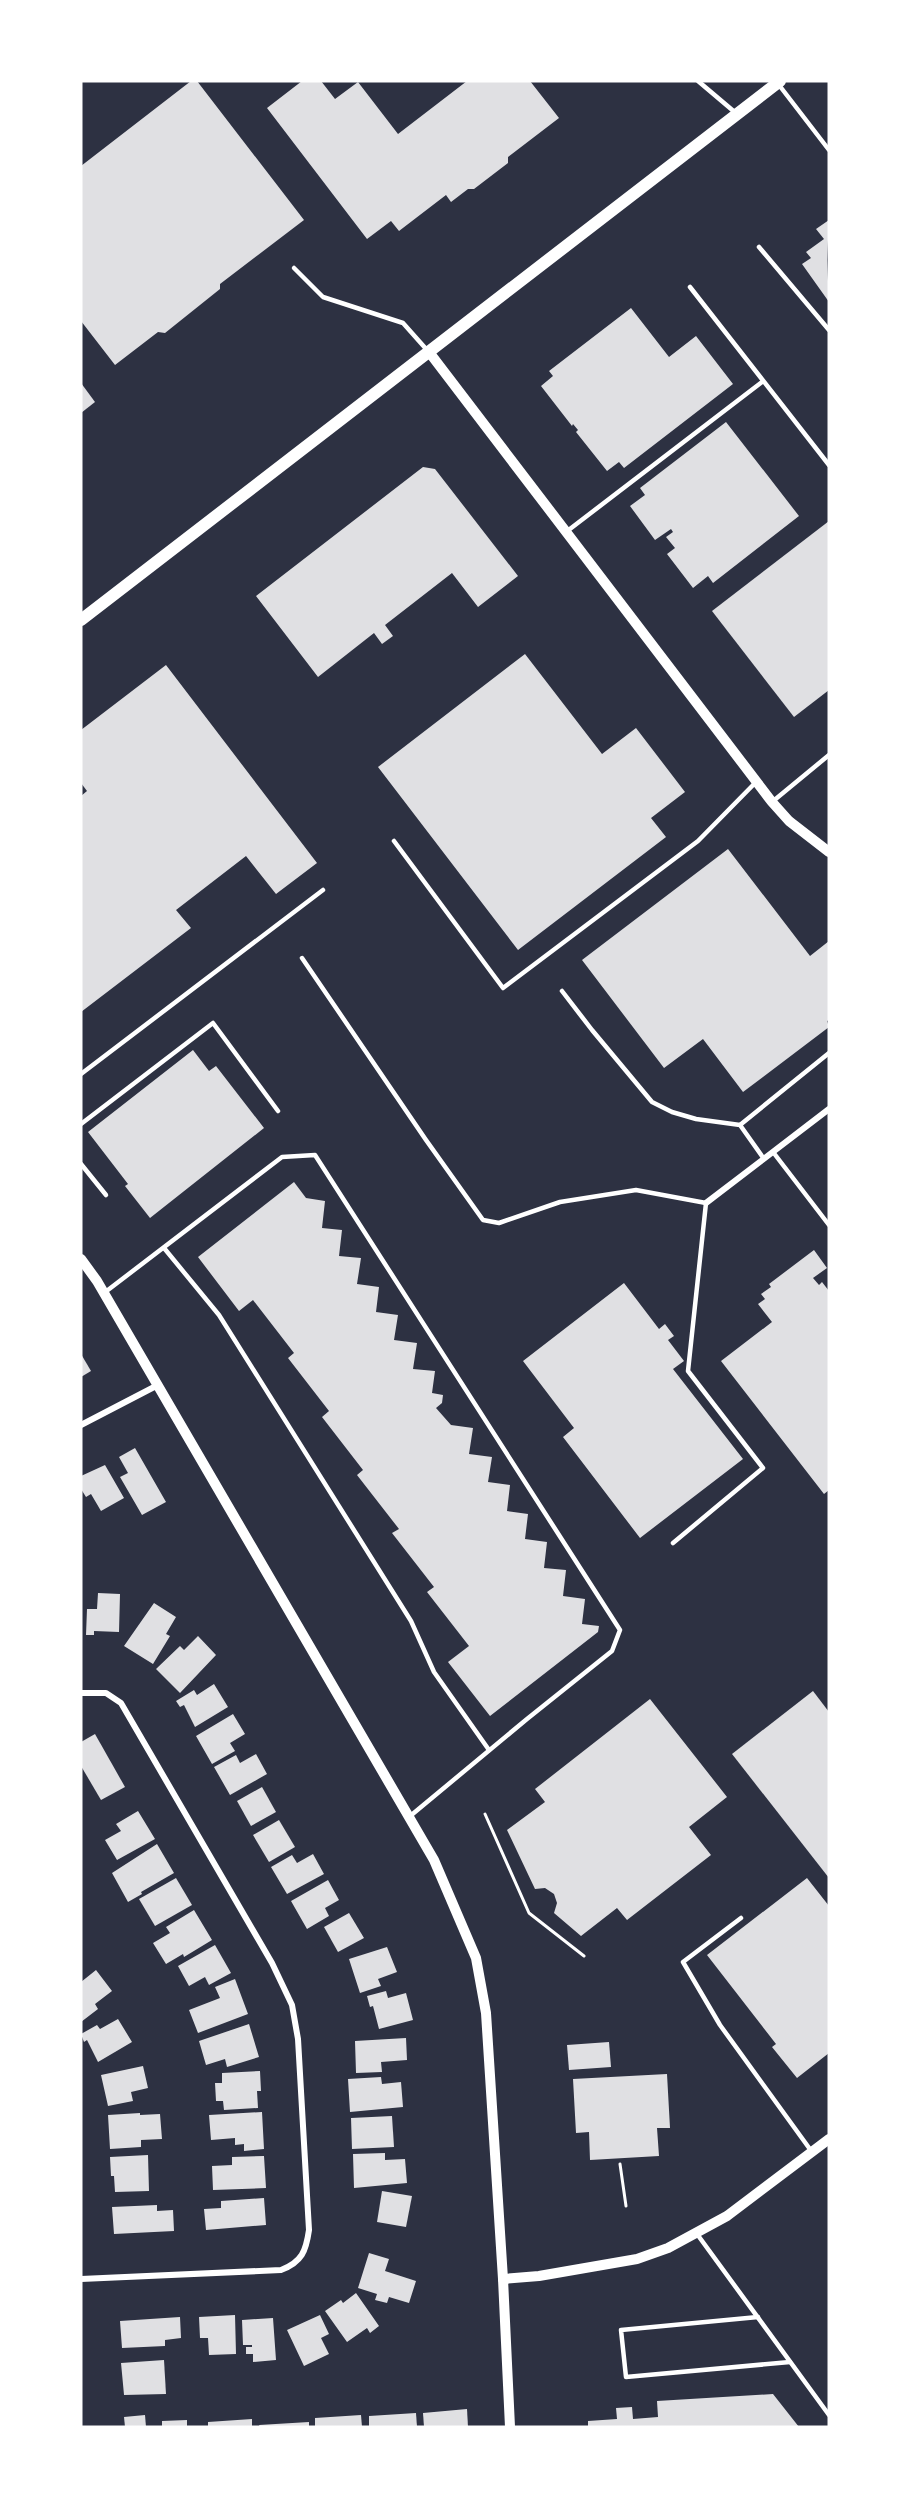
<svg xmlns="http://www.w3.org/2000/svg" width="910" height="2508" font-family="Quicksand,sans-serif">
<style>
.building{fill:#e0e0e3}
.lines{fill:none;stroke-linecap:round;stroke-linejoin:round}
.path{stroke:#fff;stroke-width:3}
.service{stroke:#fff;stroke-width:4.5}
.minor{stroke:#fff;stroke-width:6}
.tertiary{stroke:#fff;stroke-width:10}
.secondary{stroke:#fff;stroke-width:12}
</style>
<rect width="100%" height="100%" fill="#2d3142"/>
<!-- building -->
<g class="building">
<path d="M191,81H197L304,220L220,284V289L165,333L158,332L115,365L81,321V166Z"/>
<path d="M302,81H321L335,99L358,82L398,134L467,81H530L559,118L508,157V163L474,189H468L451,202L446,195L399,231L391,221L367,239L267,108Z"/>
<path d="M829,220L827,260L829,302L802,264L811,258L806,252L824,239L816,229Z"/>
<path d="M631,308L669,357L696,336L733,384L624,468L619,462L607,471L576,432L578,430L573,424L572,426L541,386L553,376L549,371Z"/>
<path d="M81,383L95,402L81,413Z"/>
<path d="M726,422L799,516L713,583L708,576L693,588L667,554L675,548L666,537L673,532L671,529L655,540L630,506L645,495L640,488Z"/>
<path d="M423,467L435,469L518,576L478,607L452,573L385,625L393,636L382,644L374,633L318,677L256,596Z"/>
<path d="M829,521V690L794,717L712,611Z"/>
<path d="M525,654L602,754L636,728L685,792L651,818L666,837L518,950L378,767Z"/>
<path d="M166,665L317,863L276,894L246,856L176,910L191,928L81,1012V796L87,791L81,783V730Z"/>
<path d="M728,849L810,956L829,941V1020L827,1021L829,1027L743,1092L703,1039L664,1068L582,960Z"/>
<path d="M193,1050L209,1071L216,1066L264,1128L150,1218L125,1186L128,1184L88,1132Z"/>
<path d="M294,1182L306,1198L325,1201L322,1228L342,1230L339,1256L361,1258L357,1284L379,1287L376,1312L398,1315L394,1340L417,1343L413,1369L435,1371L432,1393L443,1395L442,1403L436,1408L451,1425L473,1428L469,1454L492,1457L488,1482L510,1485L507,1511L528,1514L525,1539L547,1542L544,1568L566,1570L563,1596L585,1599L582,1624L599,1626L598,1632L490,1716L448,1662L469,1646L427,1592L434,1587L392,1533L399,1529L357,1475L363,1470L322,1417L329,1411L288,1358L294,1353L253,1300L239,1311L198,1257Z"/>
<path d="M814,1250L827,1268L813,1278L819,1285L822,1282L829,1291V1490L824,1494L721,1361L772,1322L758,1304L765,1299L761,1294L771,1287L769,1284Z"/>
<path d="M624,1283L659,1329L665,1324L674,1336L668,1340L684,1361L673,1369L743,1459L640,1538L563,1437L574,1428L523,1361Z"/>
<path d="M81,1354L91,1371L81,1377Z"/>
<path d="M135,1448L166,1502L142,1515L120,1477L128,1473L119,1457Z"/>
<path d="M105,1465L124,1498L101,1511L91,1494L86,1497L81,1489V1476Z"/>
<path d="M98,1593L120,1594L119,1632L94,1631V1635H86L87,1609H97Z"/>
<path d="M154,1603L176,1617L166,1634L170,1636L153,1664L124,1646Z"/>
<path d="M198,1636L216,1655L180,1693L156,1669L180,1646L184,1650Z"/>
<path d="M214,1684L228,1707L195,1727L184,1705L180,1707L176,1701L194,1690L197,1695Z"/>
<path d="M813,1691L829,1712V1878L732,1754Z"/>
<path d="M650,1699L727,1797L689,1827L711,1855L627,1920L617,1908L581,1936L554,1913L557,1903L554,1894L545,1888L535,1889L507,1830L545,1802L535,1789Z"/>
<path d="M233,1714L245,1734L230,1743L235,1751L212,1764L196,1736Z"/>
<path d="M95,1734L125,1787L101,1800L81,1766V1742Z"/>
<path d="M256,1754L267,1774L230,1795L214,1767L236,1755L240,1763Z"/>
<path d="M262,1787L276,1812L251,1826L237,1801Z"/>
<path d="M138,1811L155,1839L117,1860L105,1840L121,1831L116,1824Z"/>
<path d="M279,1820L295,1847L269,1862L253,1835Z"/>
<path d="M157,1844L174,1873L141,1892L142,1894L128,1902L112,1873Z"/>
<path d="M313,1854L324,1874L287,1894L271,1867L292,1855L297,1863Z"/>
<path d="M176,1878L192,1905L155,1926L139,1899Z"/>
<path d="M807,1878L829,1906V2053L797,2078L772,2047L776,2044L707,1955Z"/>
<path d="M328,1880L339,1900L325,1908L329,1916L307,1929L291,1901Z"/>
<path d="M194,1910L212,1940L184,1957L183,1954L166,1964L153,1943L170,1933L166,1927Z"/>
<path d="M349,1913L364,1938L338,1952L324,1927Z"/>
<path d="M215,1945L231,1973L209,1985L205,1977L189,1986L178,1966Z"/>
<path d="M387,1947L397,1972L378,1979L381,1986L360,1993L349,1959Z"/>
<path d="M96,1970L112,1991L95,2004L98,2009L81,2022V1982Z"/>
<path d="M235,1979L248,2014L198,2033L189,2010L220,1998L215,1987Z"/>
<path d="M386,1991L388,1998L406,1993L413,2020L379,2029L373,2006L370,2007L367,1996Z"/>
<path d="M118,2019L132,2042L98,2062L87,2040L84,2042L81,2034L97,2025L100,2029Z"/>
<path d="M249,2024L259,2057L227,2067L225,2059L206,2065L199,2041Z"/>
<path d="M406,2038L407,2060L381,2062L382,2072L356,2073L355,2041Z"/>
<path d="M609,2042L611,2067L569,2070L567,2045Z"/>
<path d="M143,2066L148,2088L131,2092L133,2101L108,2106L101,2075Z"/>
<path d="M260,2071L261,2091H257L258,2108L224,2110L223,2101H216L215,2083H222V2073Z"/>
<path d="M667,2074L670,2128H657L659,2156L590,2160L589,2132L576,2133L573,2079Z"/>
<path d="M381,2077L382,2084L401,2082L403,2107L350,2112L348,2079Z"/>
<path d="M262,2112L264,2149L244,2151V2144L235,2145V2138L211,2140L209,2115Z"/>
<path d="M140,2113V2115L160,2114L162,2139L141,2140V2147L110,2149L108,2115Z"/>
<path d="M392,2116L394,2147L352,2149L351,2118Z"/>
<path d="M385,2153V2160L405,2159L407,2183L354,2188L353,2154Z"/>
<path d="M148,2155L149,2191L115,2192L114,2176H111L110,2157Z"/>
<path d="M264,2156L266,2188L213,2190L212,2166L232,2165V2157Z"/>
<path d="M382,2191L412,2196L406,2227L377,2222Z"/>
<path d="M264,2198L266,2225L206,2230L204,2209L221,2208V2201Z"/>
<path d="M157,2205V2211L173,2210L174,2231L114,2234L112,2207Z"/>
<path d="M369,2253L389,2259L385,2271L416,2281L409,2303L389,2297L387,2303L375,2300L377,2294L358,2288Z"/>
<path d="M356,2293L379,2326L370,2333L367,2328L347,2342L325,2311L341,2300L343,2303Z"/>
<path d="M235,2315L236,2354L209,2355L208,2338H200L199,2317Z"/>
<path d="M320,2315L329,2334L321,2338L329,2354L304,2366L287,2330Z"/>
<path d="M180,2317L181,2338L165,2340V2346L122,2348L120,2321Z"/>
<path d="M273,2318L276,2360L253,2362V2354H246V2347H252V2345H243L242,2320Z"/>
<path d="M164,2360L166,2394L124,2395L121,2363Z"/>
<path d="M773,2394L799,2427H588V2421L617,2419L616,2408L632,2407L633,2419L658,2417L657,2401Z"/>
<path d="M467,2409L468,2427H424L423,2413Z"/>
<path d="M416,2413L417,2427H369V2416Z"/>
<path d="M145,2415L146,2427H125L124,2417Z"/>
<path d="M361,2415L362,2427H315V2418Z"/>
<path d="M252,2419V2427H208V2422Z"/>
<path d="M187,2420V2427H162V2421Z"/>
<path d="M309,2422V2427H260L259,2425Z"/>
</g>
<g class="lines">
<!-- path -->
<g class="path">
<path d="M485,1814L529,1913L584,1956"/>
<path d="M620,2164L626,2206"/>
</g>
<!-- service -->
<g class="service">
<path d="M698,81L737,114"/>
<path d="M779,85L829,150"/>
<path d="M759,247L829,330"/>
<path d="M294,268L323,297L403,323L427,350"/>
<path d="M690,287L829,465"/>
<path d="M566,532L762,382"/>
<path d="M772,802L829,755"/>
<path d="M394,841L503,988L698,841L757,781"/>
<path d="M302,958L426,1140L483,1220L499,1223L560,1202L636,1190L706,1203L688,1371L763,1468L673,1543"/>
<path d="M562,991L592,1030L652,1102L672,1112L696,1119L740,1125L764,1159"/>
<path d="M81,1074L323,890"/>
<path d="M81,1124L213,1023L278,1111"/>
<path d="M740,1125L829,1053"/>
<path d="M773,1152L829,1225"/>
<path d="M81,1164L106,1195"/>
<path d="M164,1248L219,1315L411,1621L434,1672L489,1750"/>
<path d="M104,1293L282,1157L315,1155L620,1630L612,1651L527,1719L409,1817"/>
<path d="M741,1918L683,1962L720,2025L812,2152"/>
<path d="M697,2234L829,2415"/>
<path d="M758,2317L621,2330L626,2377L790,2362"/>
</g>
<!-- minor -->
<g class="minor">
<path d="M706,1203L829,1109"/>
<path d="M81,1425L158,1385"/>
<path d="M81,1693H106L121,1703L272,1963L292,2005L298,2039L309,2230C306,2251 302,2262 281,2270L81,2279"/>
</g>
<!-- tertiary -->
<g class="tertiary">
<path d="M429,352L772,802L789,821L829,852"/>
<path d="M81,1259L97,1281L434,1860L476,1958L486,2013L503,2279L510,2427"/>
<path d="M503,2279L539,2276L637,2259L668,2248L727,2216L829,2139"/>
</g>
<!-- secondary -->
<path class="secondary" d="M81,620L780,81"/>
</g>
<!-- border -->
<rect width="910" height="2508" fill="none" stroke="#ffffff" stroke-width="165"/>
</svg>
